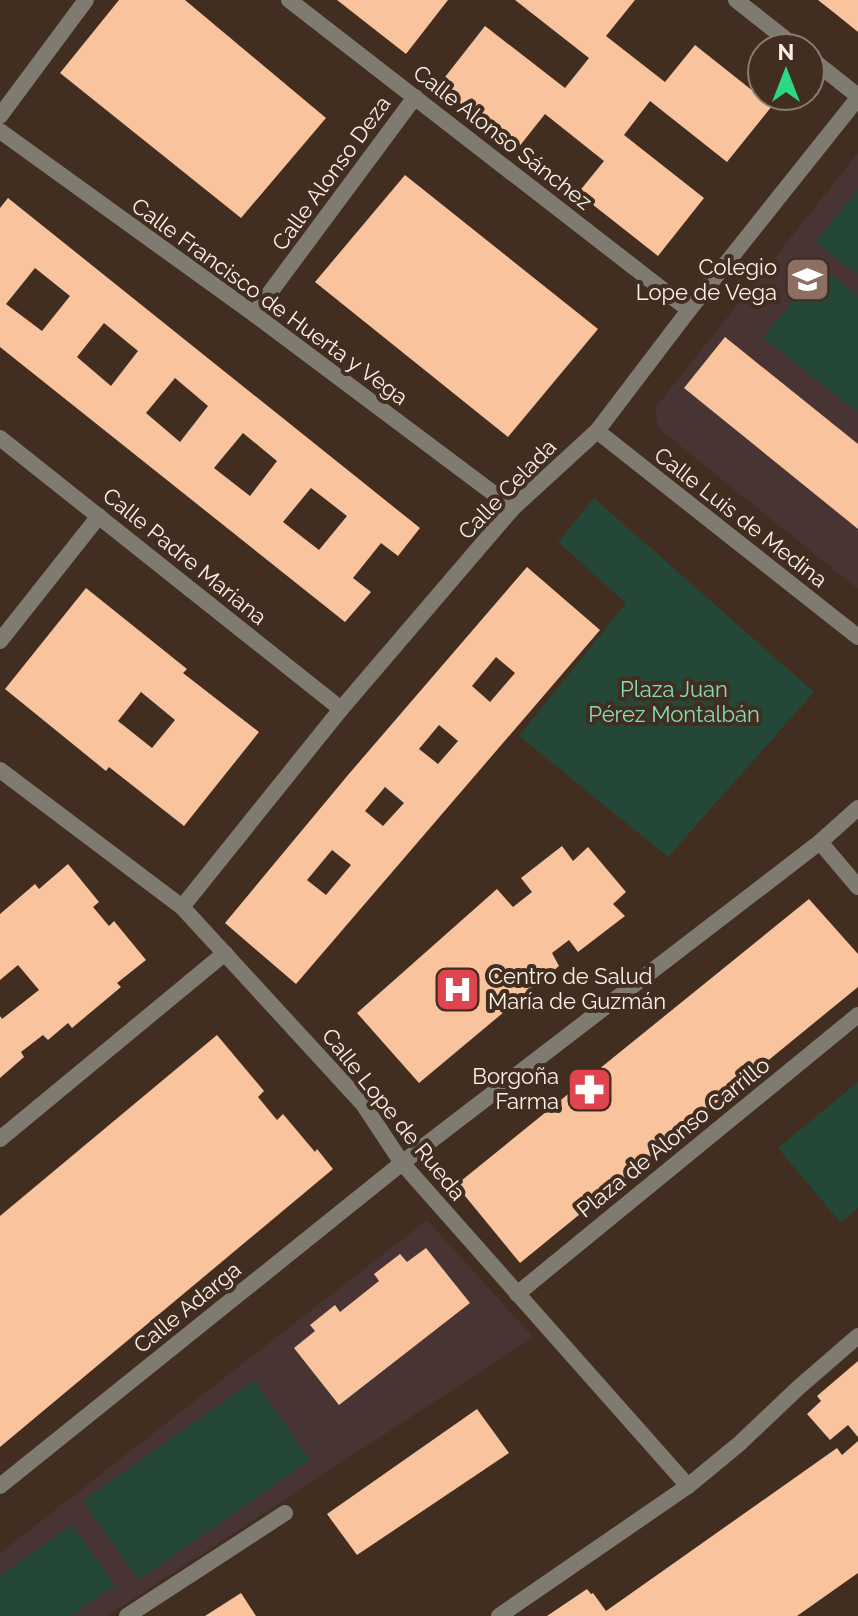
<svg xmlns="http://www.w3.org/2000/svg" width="858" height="1616" font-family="Raleway,sans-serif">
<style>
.education{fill:#493434}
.green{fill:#254737}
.building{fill:#f8c39d;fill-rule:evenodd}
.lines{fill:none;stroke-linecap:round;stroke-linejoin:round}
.pedestrian{stroke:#7f7b71;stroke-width:16}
.minor{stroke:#7f7b71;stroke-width:16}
.labels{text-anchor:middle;stroke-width:8;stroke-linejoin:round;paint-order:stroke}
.street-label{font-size:22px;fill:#fdf0e7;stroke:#412e21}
.poi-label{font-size:22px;fill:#fdf0e7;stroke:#412e21;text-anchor:end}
.park-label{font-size:22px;fill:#82dfb4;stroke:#412e21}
</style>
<rect width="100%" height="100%" fill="#412e21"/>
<!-- education -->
<g class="education">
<path d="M858,153V589L657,427L656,407Z"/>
<path d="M427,1220L533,1337L107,1616H0V1553Z"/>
</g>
<!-- green -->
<g class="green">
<path d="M858,189V275L815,242Z"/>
<path d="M822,267L858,297V413L763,337Z"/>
<path d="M594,498L814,692L668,857L519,736L626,603L558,542Z"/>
<path d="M858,1082V1208L841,1223L778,1148Z"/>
<path d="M254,1380L310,1460L139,1580L83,1501Z"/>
<path d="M72,1525L115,1585L71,1616H0V1575Z"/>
</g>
<!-- building -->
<g class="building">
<path d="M119,0H185L326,118L241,218L60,73Z"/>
<path d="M337,0H448L406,54Z"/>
<path d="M515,0H635L606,36L665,82L695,45L772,106L727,162L650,101L624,135L704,198L658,256L578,193L604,161L545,114L518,148L438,86L485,26L565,88L589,58Z"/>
<path d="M818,0H858V32L837,15Z"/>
<path d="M405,175L598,329L508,437L315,282Z"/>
<path d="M8,198L420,528L398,556L381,543L353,578L371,592L345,622L0,347V208ZM35,268L70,296L42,331L6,304ZM104,323L138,351L111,386L77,357ZM175,378L208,406L180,442L146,413ZM243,433L277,461L250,496L214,468ZM311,488L347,516L319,550L283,522Z"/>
<path d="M725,337L858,444V529L684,388Z"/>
<path d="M527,567L600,630L296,984L225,923L348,775ZM496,657L515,673L490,702L472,686ZM439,725L458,741L438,764L419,749ZM385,787L404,803L383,826L365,811ZM332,850L351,865L326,895L307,880Z"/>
<path d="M86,588L187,669L183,673L259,732L184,826L109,767L106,771L5,689ZM141,692L175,720L152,748L118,721Z"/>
<path d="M562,846L573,861L588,847L626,892L613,904L625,916L578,952L569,940L552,953L559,966L419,1083L357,1013L497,889L513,907L532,892L521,878Z"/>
<path d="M68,864L99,902L93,907L109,926L114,921L146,960L117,983L121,987L72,1028L68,1023L48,1040L43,1035L21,1052L24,1057L0,1078V1016L2,1019L39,990L18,965L0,980V914L35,884L39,889Z"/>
<path d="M809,899L858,954V987L520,1263L456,1185Z"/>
<path d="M217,1035L264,1091L258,1097L277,1120L283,1114L315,1152L317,1149L333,1169L0,1447V1216Z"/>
<path d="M426,1248L470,1303L339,1405L294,1348L315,1331L310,1325L335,1305L340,1312L379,1281L374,1274L400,1254L407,1262Z"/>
<path d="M858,1361V1437L848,1425L830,1440L807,1414L821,1401L817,1396Z"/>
<path d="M477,1409L509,1453L357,1555L327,1514Z"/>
<path d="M858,1441V1573L797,1616H547L587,1589L591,1594L593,1593L606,1611L837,1448L842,1455Z"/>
<path d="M241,1593L256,1616H205Z"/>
</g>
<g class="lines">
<!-- pedestrian -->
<path class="pedestrian" d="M0,1139L225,953"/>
<!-- minor -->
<g class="minor">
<path d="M289,0L689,310"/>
<path d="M736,0L797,48"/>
<path d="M810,58L858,96"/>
<path d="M0,116L86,0"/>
<path d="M0,131L254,314L513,508"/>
<path d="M254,314L415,97"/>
<path d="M597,431L858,637"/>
<path d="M0,438L341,709"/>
<path d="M0,641L99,516"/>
<path d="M0,770L182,907L363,1104L402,1163L688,1486"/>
<path d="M820,842L858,887"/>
<path d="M182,907L341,709L513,508L597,431L689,310L858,98"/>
<path d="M517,1294L858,1015"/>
<path d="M0,1486L402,1163L820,842L858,808"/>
<path d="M127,1616L285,1513"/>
<path d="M499,1616L688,1486L739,1444L798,1388L858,1336"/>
</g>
</g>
<!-- icons -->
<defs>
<symbol id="school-square" viewBox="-11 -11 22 22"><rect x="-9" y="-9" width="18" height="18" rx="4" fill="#8d6e63" stroke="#412e21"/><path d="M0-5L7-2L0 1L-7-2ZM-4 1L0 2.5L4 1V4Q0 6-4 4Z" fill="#fff"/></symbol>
<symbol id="hospital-square" viewBox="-11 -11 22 22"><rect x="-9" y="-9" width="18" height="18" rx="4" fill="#e0444e" stroke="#412e21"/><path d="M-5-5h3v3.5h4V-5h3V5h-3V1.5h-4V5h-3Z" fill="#fff"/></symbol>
<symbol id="pharmacy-square" viewBox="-11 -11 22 22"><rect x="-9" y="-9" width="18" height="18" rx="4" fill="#e0444e" stroke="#412e21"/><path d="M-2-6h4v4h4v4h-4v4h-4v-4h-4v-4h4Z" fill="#fff"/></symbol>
</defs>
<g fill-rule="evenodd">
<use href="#school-square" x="782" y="254" width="51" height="51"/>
<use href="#hospital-square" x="432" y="964" width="51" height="51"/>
<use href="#pharmacy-square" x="564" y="1064" width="51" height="51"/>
</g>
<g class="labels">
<!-- street labels -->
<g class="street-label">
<text transform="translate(503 137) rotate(38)" y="8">Calle Alonso Sánchez</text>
<text transform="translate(331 173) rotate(-54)" y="8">Calle Alonso Deza</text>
<text transform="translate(270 301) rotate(36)" y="8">Calle Francisco de Huerta y Vega</text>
<text transform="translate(507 489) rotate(-46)" y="8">Calle Celada</text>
<text transform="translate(741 517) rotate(38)" y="8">Calle Luis de Medina</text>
<text transform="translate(185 556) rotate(39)" y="8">Calle Padre Mariana</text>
<text transform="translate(394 1114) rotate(51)" y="8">Calle Lope de Rueda</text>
<text transform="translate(673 1137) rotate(-39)" y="8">Plaza de Alonso Carrillo</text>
<text transform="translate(187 1307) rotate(-39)" y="8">Calle Adarga</text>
</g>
<!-- poi labels -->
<g class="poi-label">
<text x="777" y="275">Colegio<tspan x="777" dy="25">Lope de Vega</tspan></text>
<text x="488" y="984" text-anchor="start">Centro de Salud<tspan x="488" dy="25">María de Guzmán</tspan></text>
<text x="559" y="1084">Borgoña<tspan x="559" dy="25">Farma</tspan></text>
</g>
<!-- park labels -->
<g class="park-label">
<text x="674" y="697">Plaza Juan<tspan x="674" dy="25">Pérez Montalbán</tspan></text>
</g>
</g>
<!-- north arrow -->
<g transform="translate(786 72)"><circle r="38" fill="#412e21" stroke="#8c7c70" stroke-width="2"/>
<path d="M0-6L14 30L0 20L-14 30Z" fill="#2cd884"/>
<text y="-12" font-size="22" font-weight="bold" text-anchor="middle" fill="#fdf0e7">N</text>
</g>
</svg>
